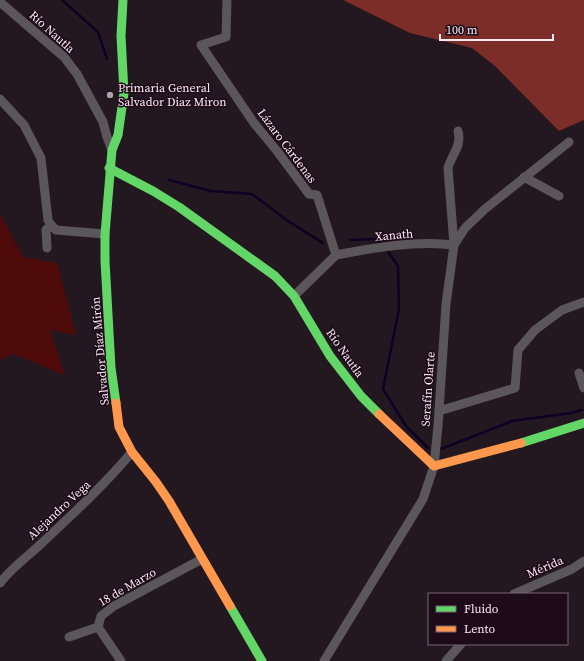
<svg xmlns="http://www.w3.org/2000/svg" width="584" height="661" font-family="'Source Serif 4',serif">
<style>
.green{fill:#4f0b0a}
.forest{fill:#7d2d27}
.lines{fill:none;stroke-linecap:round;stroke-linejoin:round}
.stream{stroke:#0b0224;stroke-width:2.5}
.street{stroke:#5a565a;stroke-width:9}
.fast{stroke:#63d668;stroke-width:9}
.slow{stroke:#ff974d;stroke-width:9}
.poi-dot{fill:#aea0aa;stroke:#1e0b19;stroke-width:1.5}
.labels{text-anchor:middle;stroke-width:3;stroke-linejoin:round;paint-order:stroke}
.street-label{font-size:12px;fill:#f9eaf4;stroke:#1e0b19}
.poi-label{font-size:12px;fill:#f9eaf4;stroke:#1e0b19;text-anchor:start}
</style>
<rect width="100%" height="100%" fill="#241820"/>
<!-- green -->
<path class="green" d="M0,214L23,257L57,263L76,335L50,330L65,375L13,354L0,360Z"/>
<!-- forest -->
<path class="forest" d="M343,0H584V120L559,131L495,66L472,48L410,33Z"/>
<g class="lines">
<!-- stream -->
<g class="stream">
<path d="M62,0L98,32L107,59"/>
<path d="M169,180L211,191L252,194L288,221L323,243"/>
<path d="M350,240L377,239L382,245"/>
<path d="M387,250L398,266L399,309L383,389L406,426L428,448"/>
<path d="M441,449L512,421L571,413L582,410"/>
</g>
<!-- street -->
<g class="street">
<path d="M227,0L226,37L201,45L254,123L277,151L309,194L317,195L336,255L294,296"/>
<path d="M0,2L64,57L77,74L103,122L107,137L112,150"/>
<path d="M0,99L24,125L41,158L48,220L51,225L56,230L105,234"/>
<path d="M524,177L559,196"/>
<path d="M47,248L46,230L51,225"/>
<path d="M336,255C373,248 416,240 454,245L448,168C452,154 462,146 458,131"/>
<path d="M579,373L584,388"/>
<path d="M439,411L515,388L518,350L535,330L562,310L584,302"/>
<path d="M0,583C12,567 30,555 44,541C75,512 105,484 132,452"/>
<path d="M514,594L572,569L584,561"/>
<path d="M98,627L121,661"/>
<path d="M69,637L98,627L101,616L114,606L202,559"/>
<path d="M324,661L423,499L434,466L438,426L446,304L454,245L465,228L485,209L569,142"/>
<path d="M446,661L461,644"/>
</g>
<!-- fast -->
<g class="fast">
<path d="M109,168L153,191L179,207L275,276L294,296L330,356L361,396L379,414"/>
<path d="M116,403L111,368L105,261V234L112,150L118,135L124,93L121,36L123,0"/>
<path d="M521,443L584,423"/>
<path d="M230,606L262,661"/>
</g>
<!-- slow -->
<g class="slow">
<path d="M116,403L119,427L132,452L156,482L169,501L230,606"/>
<path d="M379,414L434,466L521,443"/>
</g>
</g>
<!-- markers -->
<circle class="poi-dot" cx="110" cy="95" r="4"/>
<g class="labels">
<!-- street labels -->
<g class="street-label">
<text transform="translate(52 32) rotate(42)" y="4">Río Nautla</text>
<text transform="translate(287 146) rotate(53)" y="4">Lázaro Cárdenas</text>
<text transform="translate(394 235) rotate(-5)" y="4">Xanath</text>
<text transform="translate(100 351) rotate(-95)" y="4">Salvador Díaz Mirón</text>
<text transform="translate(345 353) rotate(55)" y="4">Río Nautla</text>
<text transform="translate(428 389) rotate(-86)" y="4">Serafín Olarte</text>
<text transform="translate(59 510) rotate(-43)" y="4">Alejandro Vega</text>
<text transform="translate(545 567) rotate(-23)" y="4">Mérida</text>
<text transform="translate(127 587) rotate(-30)" y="4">18 de Marzo</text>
</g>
<!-- poi labels -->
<g class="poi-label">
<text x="118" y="92">Primaria General<tspan x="118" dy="14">Salvador Diaz Miron</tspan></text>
</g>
</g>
<!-- legend -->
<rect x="428" y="593" width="140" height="52" fill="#1e0b19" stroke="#766471"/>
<rect x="436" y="606" width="20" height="6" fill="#63d668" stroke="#766471"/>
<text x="464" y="613" font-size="12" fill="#f9eaf4">Fluido</text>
<rect x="436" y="626" width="20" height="6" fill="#ff974d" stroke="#766471"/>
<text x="464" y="633" font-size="12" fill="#f9eaf4">Lento</text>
<!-- scale -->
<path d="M440 34v6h113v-6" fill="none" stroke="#f9eaf4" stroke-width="2"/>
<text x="446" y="34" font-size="12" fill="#f9eaf4" stroke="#1e0b19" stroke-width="3" paint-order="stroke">100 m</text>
</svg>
